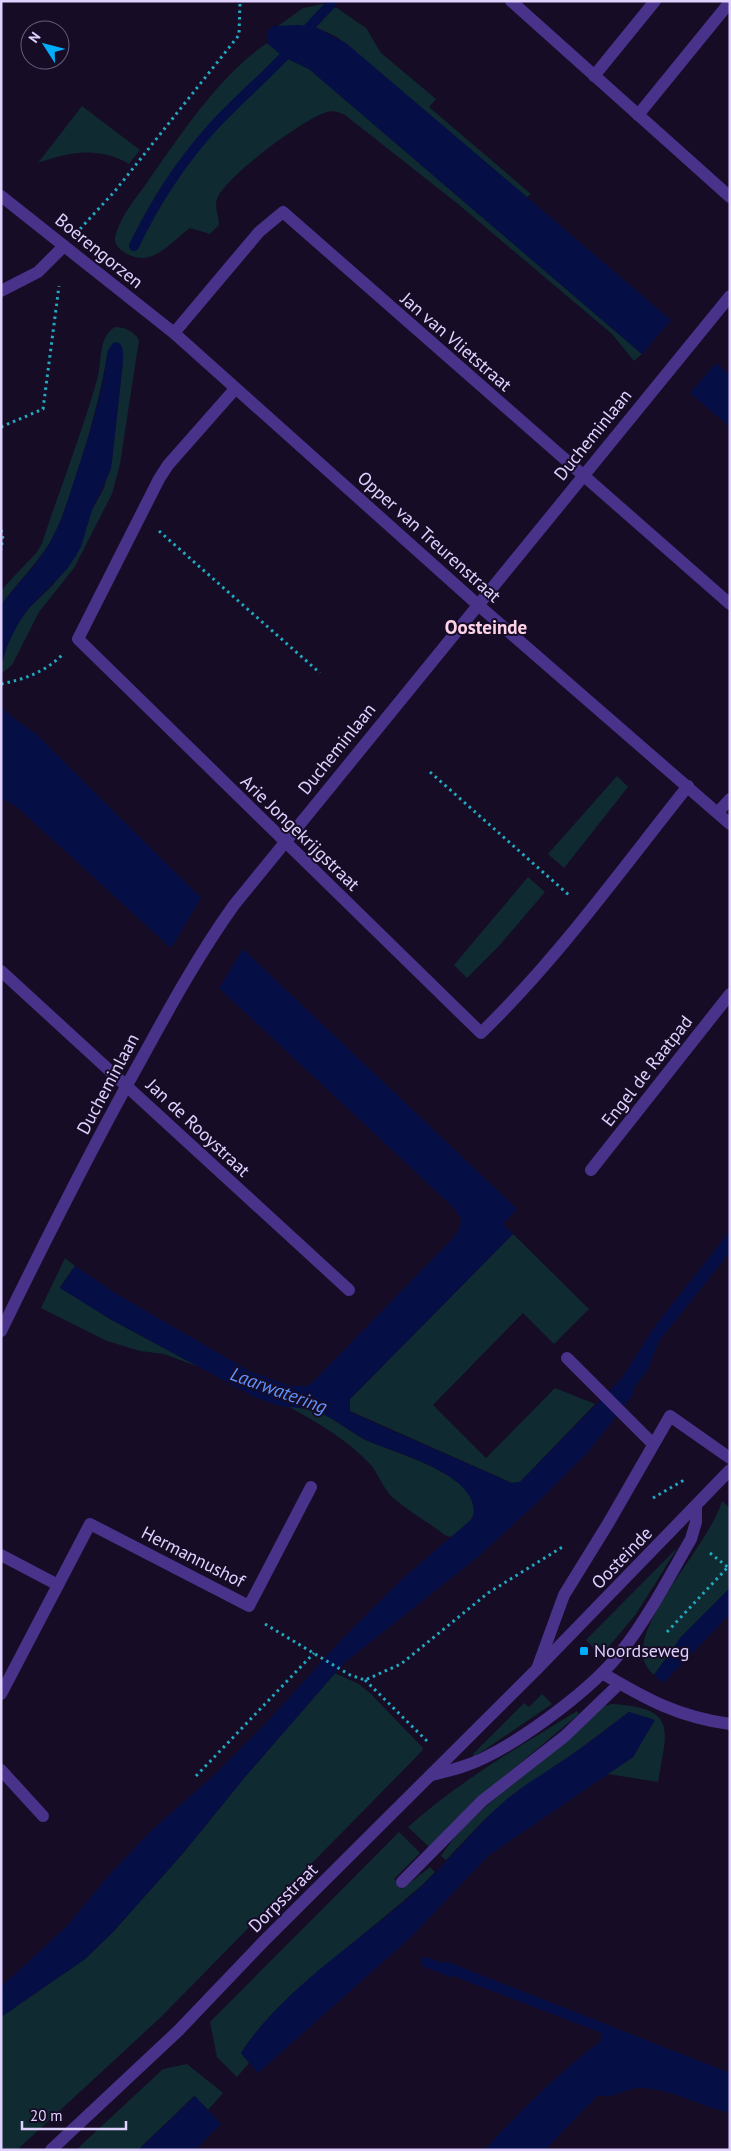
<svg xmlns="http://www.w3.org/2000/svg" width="731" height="2151" font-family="'PT Sans',sans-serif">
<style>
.green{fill:#0f2a30}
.water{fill:#050f46}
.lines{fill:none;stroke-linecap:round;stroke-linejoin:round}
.stream{stroke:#050f46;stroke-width:10}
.path{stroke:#22aac2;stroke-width:3;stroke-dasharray:2.5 4;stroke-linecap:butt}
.service{stroke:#48328a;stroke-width:12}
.minor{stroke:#48328a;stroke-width:12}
.tertiary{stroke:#48328a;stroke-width:12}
.poi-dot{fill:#00aefc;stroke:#160c26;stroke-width:2}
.labels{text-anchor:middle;stroke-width:4;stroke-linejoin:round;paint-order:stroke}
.street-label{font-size:18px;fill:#e0d1ff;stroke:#160c26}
.poi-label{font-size:18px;fill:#e0d1ff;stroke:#160c26;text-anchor:start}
.neighbourhood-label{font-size:19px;font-weight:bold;fill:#ffd3e6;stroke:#160c26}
.water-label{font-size:19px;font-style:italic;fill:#5f93ff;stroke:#160c26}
</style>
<rect width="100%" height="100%" fill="#160c26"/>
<!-- green -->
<g class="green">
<path d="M323,4L337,8L366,28L381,53L436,99L429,107L531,194L527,197L337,37L315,27L278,26L303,8Z"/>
<path d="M267,43L284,57L309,69L642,354L634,361L612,334L458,204L345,115C338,112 334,110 327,112C303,119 225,177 217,199C214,208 219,216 219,225L210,234L190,228C169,243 150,272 121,250C116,245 113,241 116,234C122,213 138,196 150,178C184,130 218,77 267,43Z"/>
<path d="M82,106L140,150L129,164C99,146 69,152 38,163Z"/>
<path d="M115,327C124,327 134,331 139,340L120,464L112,494L74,568L39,612L12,665L1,674L2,662L12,632L29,608L52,586L76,556L92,510L104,488L112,460L123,361L121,345L108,350C101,394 89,435 76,477C68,499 61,524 49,544C35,566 16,584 1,605V592L5,586L37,552L42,543C60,489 81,435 97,380C102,363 98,336 115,327Z"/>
<path d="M617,776L628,787L564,868L548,854Z"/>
<path d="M528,877L545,892L499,946L467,978L454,965Z"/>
<path d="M513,1234L589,1309L554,1344L523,1313L433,1405L486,1458L555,1388L595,1404L520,1482L512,1483L350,1411V1399Z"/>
<path d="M65,1258L75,1266L60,1287L110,1319L199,1367L164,1354L140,1351L107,1341L41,1308Z"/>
<path d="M287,1406C297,1407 307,1409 317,1412C336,1418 351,1434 370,1442C396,1453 468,1473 474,1505C477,1520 461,1529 451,1537L445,1535C428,1522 408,1511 392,1497C383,1488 379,1475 371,1465C348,1440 317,1422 287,1406Z"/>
<path d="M722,1501L730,1508V1588L681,1637L654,1675C648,1669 643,1663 643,1655C639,1614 709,1545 722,1501Z"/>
<path d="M678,1547L636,1614L601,1656L586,1640Z"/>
<path d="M335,1673L359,1684L371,1694L423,1748L421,1752L160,2018L17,2150H1V2017L85,1959L113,1932L184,1852L245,1777Z"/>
<path d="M542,1694L552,1704L474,1757L473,1754L524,1703L529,1707Z"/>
<path d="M612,1704C678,1708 667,1729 658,1782L608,1774L633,1757L654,1720L629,1712L573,1754L507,1799L483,1821L446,1860L441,1856C468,1815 510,1788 547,1757C566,1741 585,1723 604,1706Z"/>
<path d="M577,1711L579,1714L471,1804L429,1847L408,1827C459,1781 519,1747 577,1711Z"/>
<path d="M399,1832L420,1853L394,1879L402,1889L430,1867L435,1872L421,1886C394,1909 366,1932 338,1955C303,1984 266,2014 241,2053L249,2063L237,2077L217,2057L210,2022Z"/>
<path d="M187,2064L223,2093L208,2110L194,2096L138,2150H76L163,2069Z"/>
</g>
<!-- water -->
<g class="water">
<path d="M299,25L315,27L346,43L671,320L642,354L309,69L284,57L267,43V32L273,26Z"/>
<path d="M118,342C124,347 123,353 123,361L111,469L92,510L81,547L68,568L29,608L19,622L7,646L1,666V605L37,562L50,543L62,518L90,432L102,388L108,350L113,343Z"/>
<path d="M716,363L730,375V427L690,393Z"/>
<path d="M1,706L12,717L35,733L201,898L171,948L17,807L1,798Z"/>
<path d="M243,949L517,1209L503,1224L513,1234L350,1399V1412L511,1483L520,1482L622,1378L655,1326L730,1231V1252L659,1341L648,1369L634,1388L633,1395L587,1453L543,1497L479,1556L344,1663L245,1777L184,1852L113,1932L85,1959L1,2017V1987L68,1925L109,1875L152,1830L213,1776L265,1724L344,1637L400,1581L473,1518C483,1476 400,1454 371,1442C352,1434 337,1419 318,1412C304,1407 290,1408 276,1405C268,1402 259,1399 251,1395L110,1319L60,1288L75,1266L115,1293L251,1372L290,1386H306L312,1383L454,1237L460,1227L461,1219L454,1208L219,988Z"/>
<path d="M730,1588V1614L663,1683L654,1675L681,1637Z"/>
<path d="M629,1712L655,1720L633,1757L488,1856L411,1937L258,2073L241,2053C286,1985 361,1941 421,1887C451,1859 475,1827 506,1800C526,1783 550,1770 571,1755C591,1742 610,1726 629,1712Z"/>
<path d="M448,1962L730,2073V2113C701,2106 673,2090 643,2088C626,2087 615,2100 598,2095L545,2150H485C518,2112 561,2071 601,2041L602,2033L443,1972L440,1968L442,1963Z"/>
<path d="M195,2096L221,2124L195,2150H138Z"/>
</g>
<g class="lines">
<!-- stream -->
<g class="stream">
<path d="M301,36L331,4"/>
<path d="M134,246C155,202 178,166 211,129C237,100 267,76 292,48"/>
<path d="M426,1962L451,1972"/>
</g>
<!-- path -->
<g class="path">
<path d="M80,229L115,191L239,35L240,1"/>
<path d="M1,427L43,409L59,286"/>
<path d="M1,530L3,535L1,550"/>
<path d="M159,531L320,673"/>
<path d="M1,684C25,679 45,672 62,655"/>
<path d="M430,772L570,896"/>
<path d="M653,1498L684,1480"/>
<path d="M710,1553L730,1569"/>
<path d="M265,1624L350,1675L365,1680L401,1664L488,1593L564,1546"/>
<path d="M667,1632L728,1567"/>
<path d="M365,1680L429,1743"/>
<path d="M196,1776L314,1653"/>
</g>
<!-- service -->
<g class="service">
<path d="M594,76L655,1"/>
<path d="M638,115L730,2"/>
<path d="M567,1358L653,1444"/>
<path d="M537,1669L564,1595L609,1522L670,1416L730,1458"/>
<path d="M1,1770L43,1816"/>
<path d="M402,1882L482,1801L565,1736L619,1684"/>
</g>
<!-- minor -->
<g class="minor">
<path d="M511,1L730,197"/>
<path d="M1,196L174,333L477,604L730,824"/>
<path d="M1,291L38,272L64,246"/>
<path d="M174,333L259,232L283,212L730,604"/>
<path d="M235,389L168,465L159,479L78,639L481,1033C558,958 621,870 688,786"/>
<path d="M718,812L730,799"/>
<path d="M1,971L349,1290"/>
<path d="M591,1170L730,994"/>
<path d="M1,1331C46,1239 92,1147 142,1058C171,1005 199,954 234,905L730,296"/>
<path d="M1,1555L58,1585"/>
<path d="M602,1673C646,1699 678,1717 730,1724"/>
<path d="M1,1694L90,1524L249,1606L311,1487"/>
<path d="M432,1775C451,1770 469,1766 486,1757C528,1736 593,1688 621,1652C648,1618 669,1577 691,1539L696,1522V1506"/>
</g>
<!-- tertiary -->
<path class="tertiary" d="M51,2150L179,2030L263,1942L537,1669L730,1470"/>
</g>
<!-- markers -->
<rect class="poi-dot" x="579" y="1646" width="10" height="10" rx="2.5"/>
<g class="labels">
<!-- street labels -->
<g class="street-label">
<text transform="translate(99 251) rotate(39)" y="6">Boerengorzen</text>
<text transform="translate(456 342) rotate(41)" y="6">Jan van Vlietstraat</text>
<text transform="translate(593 435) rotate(-51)" y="6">Ducheminlaan</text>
<text transform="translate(429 537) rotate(42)" y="6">Opper van Treurenstraat</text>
<text transform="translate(337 749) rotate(-51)" y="6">Ducheminlaan</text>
<text transform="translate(300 833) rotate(44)" y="6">Arie Jongekrijgstraat</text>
<text transform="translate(647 1071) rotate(-52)" y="6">Engel de Raatpad</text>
<text transform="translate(108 1084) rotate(-62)" y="6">Ducheminlaan</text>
<text transform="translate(198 1128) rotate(43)" y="6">Jan de Rooystraat</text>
<text transform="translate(193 1557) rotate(27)" y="6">Hermannushof</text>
<text transform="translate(622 1558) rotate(-46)" y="6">Oosteinde</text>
<text transform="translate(283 1898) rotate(-45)" y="6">Dorpsstraat</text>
</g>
<!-- poi labels -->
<g class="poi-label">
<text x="594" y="1657">Noordseweg</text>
</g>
<!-- neighbourhood labels -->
<g class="neighbourhood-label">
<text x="486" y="634">Oosteinde</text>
</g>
<!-- water labels -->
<g class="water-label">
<text transform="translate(279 1390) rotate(20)" y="7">Laarwatering</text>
</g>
</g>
<!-- border -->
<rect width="731" height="2151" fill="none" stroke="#e0d1ff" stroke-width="5"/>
<!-- north arrow -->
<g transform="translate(45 45) rotate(306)"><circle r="24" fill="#160c26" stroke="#675b7d"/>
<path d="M0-4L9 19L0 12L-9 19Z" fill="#00aefc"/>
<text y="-8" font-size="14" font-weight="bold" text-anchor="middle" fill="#e0d1ff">N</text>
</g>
<!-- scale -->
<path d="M22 2121v8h104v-8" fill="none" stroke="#e0d1ff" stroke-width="2.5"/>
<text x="30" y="2121" font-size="15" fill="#e0d1ff" stroke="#160c26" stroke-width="4" paint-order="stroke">20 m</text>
</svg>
